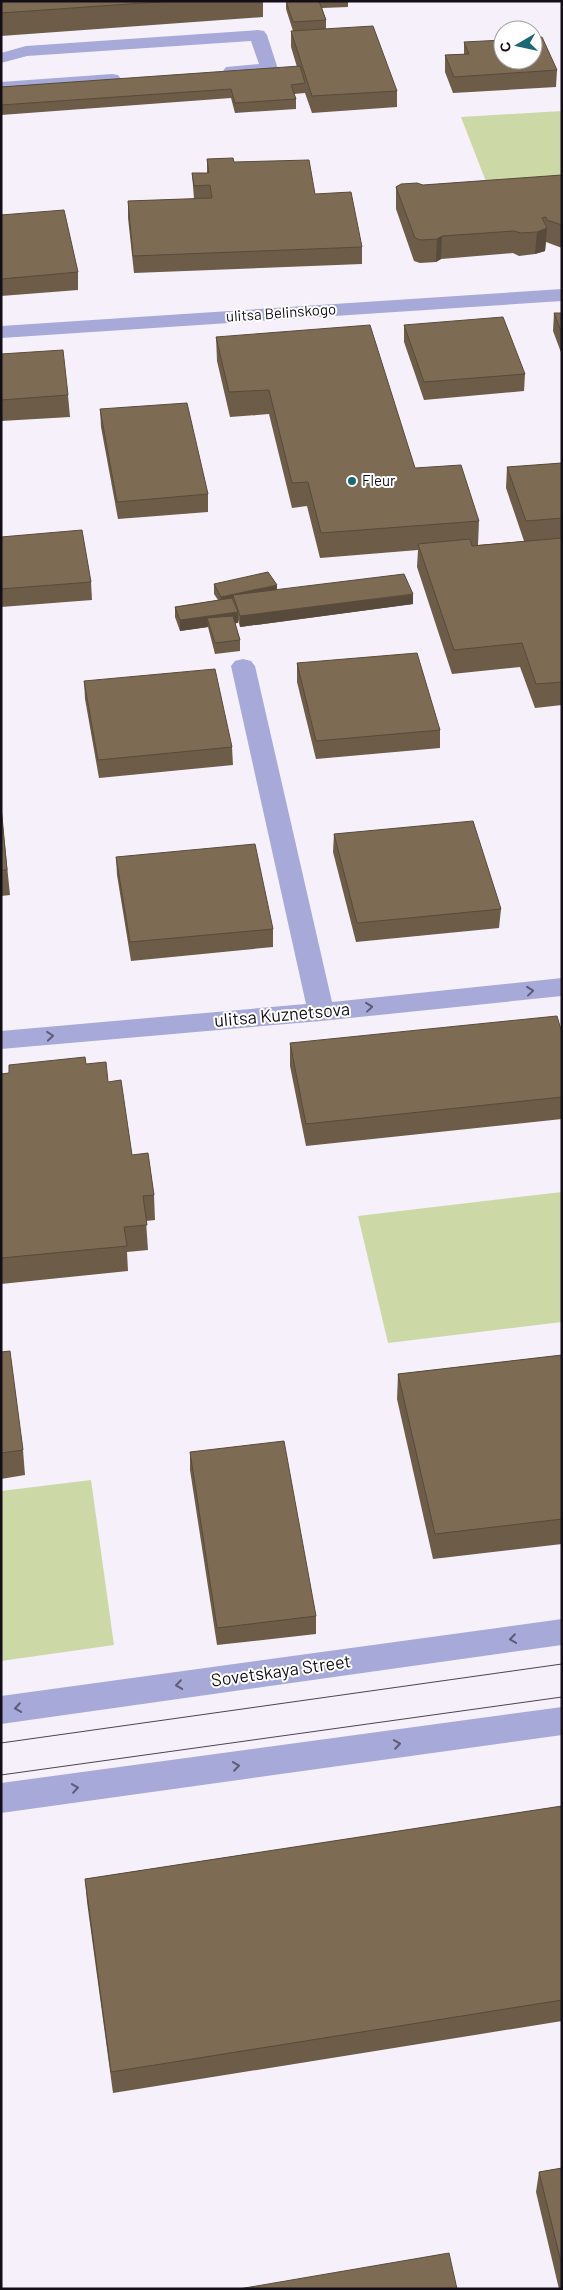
<svg xmlns="http://www.w3.org/2000/svg" width="563" height="2290" font-family="Barlow,sans-serif">
<style>
.green{fill:#ccd9a7}
.lines{fill:none;stroke-linecap:round;stroke-linejoin:round}
.minor{fill:#a7aad8;fill-rule:evenodd}
.tram{stroke:#4a454e;stroke-width:1}
.wall{fill:#6c5c48}
.shaded-wall{fill:#584b3b}
.building{fill:#7e6b54;stroke:#584b3b}
.oneway{stroke:#5d5c78}
.poi-dot{fill:#1d6673;stroke:#fff;stroke-width:2}
.labels{text-anchor:middle;stroke-width:4;stroke-linejoin:round;paint-order:stroke}
.far-street-label{font-size:15px;fill:#130e17;stroke:#fff}
.far-poi-label{font-size:15px;fill:#130e17;stroke:#fff;text-anchor:start}
.street-label{font-size:18px;fill:#130e17;stroke:#fff}
</style>
<rect width="100%" height="100%" fill="#f6f0fb"/>
<!-- green -->
<g class="green">
<path d="M562,111V187L490,192L461,117Z"/>
<path d="M562,1192V1322L388,1343L358,1216Z"/>
<path d="M91,1480L114,1645L1,1661V1491Z"/>
</g>
<g class="lines">
<!-- minor -->
<g class="minor">
<path d="M258,30L264,31L267,35L278,69L275,73L232,76L226,75L223,71L226,67L259,64L251,41L27,56L1,63V53L26,46Z"/>
<path d="M112,74L118,75L121,79L118,83L1,92V82Z"/>
<path d="M562,289V301L1,338V326Z"/>
<path d="M243,659L251,661L255,666L332,1002L562,978V996L321,1021L1,1049V1031L306,1004L231,666L235,661Z"/>
<path d="M562,1619V1645L1,1724V1696Z"/>
<path d="M562,1707V1735L1,1813V1783Z"/>
</g>
<!-- tram -->
<g class="tram">
<path d="M1,1743L562,1664"/>
<path d="M1,1775L562,1697"/>
</g>
</g>
<!-- wall -->
<g class="wall">
<path d="M1,1H263V17L1,36Z"/>
<path d="M286,1H348V7L322,8L326,20V29L397,91V107L312,113L305,93L294,94L296,99V109L235,113L231,98L1,115V87L297,67L291,47V31H293L286,9Z"/>
<path d="M464,42L557,70L556,87L453,93L445,72V55L464,54Z"/>
<path d="M207,159L234,162L315,194L362,247V264L134,273L128,218V201L194,199L192,173H207Z"/>
<path d="M562,175V248L546,242L545,251L535,254L519,256L513,253L441,259L436,262L420,263L414,261L396,209V187Z"/>
<path d="M1,215L78,272V290L1,296Z"/>
<path d="M554,313H562V355L553,331Z"/>
<path d="M404,325L525,374L524,391L424,400L404,342Z"/>
<path d="M216,337L415,468L479,521L478,545L524,541L506,488L507,467L562,463V705L535,708L520,667L452,674L417,567L418,550L320,558L307,506L292,508L269,414L230,417L217,361Z"/>
<path d="M1,354L68,395L70,417L1,421Z"/>
<path d="M100,409L208,494V512L118,519L101,427Z"/>
<path d="M1,537L91,582L92,600L1,607Z"/>
<path d="M214,584L277,590L413,604L240,627L238,620V623H235L240,640V651L215,654L208,627L180,631L175,617V607L218,600L214,594Z"/>
<path d="M297,663L440,730V748L316,759L297,682Z"/>
<path d="M84,681L232,747L233,765L99,778L85,699Z"/>
<path d="M1,806L10,895L1,896Z"/>
<path d="M334,834L501,909L499,928L356,942L333,852Z"/>
<path d="M116,857L273,929V947L131,961L117,875Z"/>
<path d="M562,1033V1119L306,1146L290,1066V1043Z"/>
<path d="M86,1064L108,1082L132,1155L154,1195L155,1220L146,1221L148,1250L127,1252L128,1271L1,1284V1074Z"/>
<path d="M1,1352L23,1450L25,1475L1,1479Z"/>
<path d="M562,1355V1544L433,1559L397,1399L398,1374Z"/>
<path d="M190,1452L316,1616V1634L217,1645L190,1470Z"/>
<path d="M562,1806V2021L113,2093L87,1902L85,1879Z"/>
<path d="M562,2168V2289H559L536,2192L539,2172Z"/>
</g>
<!-- shaded-wall -->
<g class="shaded-wall">
<path d="M547,228L545,251L535,254L537,232Z"/>
<path d="M442,236L441,259L436,262L437,239Z"/>
<path d="M277,585V596L233,595V605L222,608L221,597Z"/>
<path d="M413,594V604L240,627V616Z"/>
<path d="M238,612V623L210,627L207,618L208,627L180,631V620Z"/>
</g>
<!-- building -->
<g class="building">
<path d="M1,1H172L1,13Z"/>
<path d="M286,1H319L326,20L293,22Z"/>
<path d="M373,26L397,91L312,96L291,31Z"/>
<path d="M542,37L557,70L454,77L445,55L469,54L464,42L503,40V60H533V38Z"/>
<path d="M300,66L305,83L291,85L296,99L235,103L231,89L1,105V87Z"/>
<path d="M233,158L234,162L309,160L315,194L351,192L362,247L133,256L128,201L212,198L210,185L194,186L192,173H209L207,159Z"/>
<path d="M562,175V225L547,220L546,217L542,218L547,228L537,232L521,233L514,231L442,236L437,239L421,240L415,238L396,187L401,184L417,183L423,185Z"/>
<path d="M64,210L78,272L1,279V215Z"/>
<path d="M554,313H562V334Z"/>
<path d="M503,317L525,374L424,382L404,325Z"/>
<path d="M370,325L415,468L461,465L479,521L321,533L308,482L292,483L269,390L229,392L216,337Z"/>
<path d="M63,350L68,395L1,400V354Z"/>
<path d="M187,403L208,494L117,502L100,409Z"/>
<path d="M562,463V518L526,521L507,467Z"/>
<path d="M82,530L91,582L1,589V537Z"/>
<path d="M562,538V682L536,684L522,643L454,650L418,544L470,539L472,546Z"/>
<path d="M268,572L277,585L221,597L214,584Z"/>
<path d="M404,574L413,594L240,616L233,595Z"/>
<path d="M232,598L238,612L180,620L175,607Z"/>
<path d="M233,616L240,640L215,643L207,618Z"/>
<path d="M417,653L440,730L316,741L297,663Z"/>
<path d="M215,669L232,747L98,760L84,681Z"/>
<path d="M1,806L7,870H1Z"/>
<path d="M473,821L501,909L357,923L334,834Z"/>
<path d="M255,844L273,929L130,942L116,857Z"/>
<path d="M557,1016L562,1033V1097L306,1124L290,1043Z"/>
<path d="M85,1057L86,1064L106,1062L108,1082L121,1080L132,1155L148,1153L154,1195L143,1196L147,1225L124,1227L127,1246L1,1258V1074L9,1073V1065Z"/>
<path d="M10,1351L23,1450L1,1453V1352Z"/>
<path d="M562,1355V1519L435,1534L398,1374Z"/>
<path d="M284,1441L316,1616L217,1628L190,1452Z"/>
<path d="M562,1806V2000L111,2072L85,1879Z"/>
<path d="M562,2168V2266L539,2172Z"/>
<path d="M449,2253L457,2289H239Z"/>
</g>
<!-- one-way arrows -->
<defs><path id="oneway-chevron" d="M-2-3.5L2.5 0L-2 3.5" fill="none" stroke-width="1.6" stroke-linecap="round" stroke-linejoin="round" transform="scale(1.25)"/></defs>
<g class="oneway">
<use href="#oneway-chevron" transform="translate(530 991) rotate(-6)"/>
<use href="#oneway-chevron" transform="translate(369 1007) rotate(-6)"/>
<use href="#oneway-chevron" transform="translate(50 1036) rotate(-5)"/>
<use href="#oneway-chevron" transform="translate(513 1639) rotate(172)"/>
<use href="#oneway-chevron" transform="translate(179 1685) rotate(172)"/>
<use href="#oneway-chevron" transform="translate(18 1708) rotate(172)"/>
<use href="#oneway-chevron" transform="translate(397 1744) rotate(-8)"/>
<use href="#oneway-chevron" transform="translate(236 1766) rotate(-8)"/>
<use href="#oneway-chevron" transform="translate(75 1788) rotate(-8)"/>
</g>
<!-- markers -->
<circle class="poi-dot" cx="352" cy="481" r="5"/>
<g class="labels">
<!-- far-street labels -->
<g class="far-street-label">
<text transform="translate(281 313) rotate(-4)" y="5">ulitsa Belinskogo</text>
</g>
<!-- far-poi labels -->
<g class="far-poi-label">
<text x="362" y="486">Fleur</text>
</g>
<!-- street labels -->
<g class="street-label">
<text transform="translate(282 1015) rotate(-5)" y="6">ulitsa Kuznetsova</text>
<text transform="translate(281 1671) rotate(-8)" y="6">Sovetskaya Street</text>
</g>
</g>
<!-- border -->
<rect width="563" height="2290" fill="none" stroke="#130e17" stroke-width="5"/>
<!-- north arrow -->
<g transform="translate(518 45) rotate(261)"><circle r="24" fill="#ffffff" stroke="#a19fa2"/>
<path d="M0-4L9 19L0 12L-9 19Z" fill="#1d6673"/>
<text y="-8" font-size="14" font-weight="bold" text-anchor="middle" fill="#130e17">С</text>
</g>
</svg>
